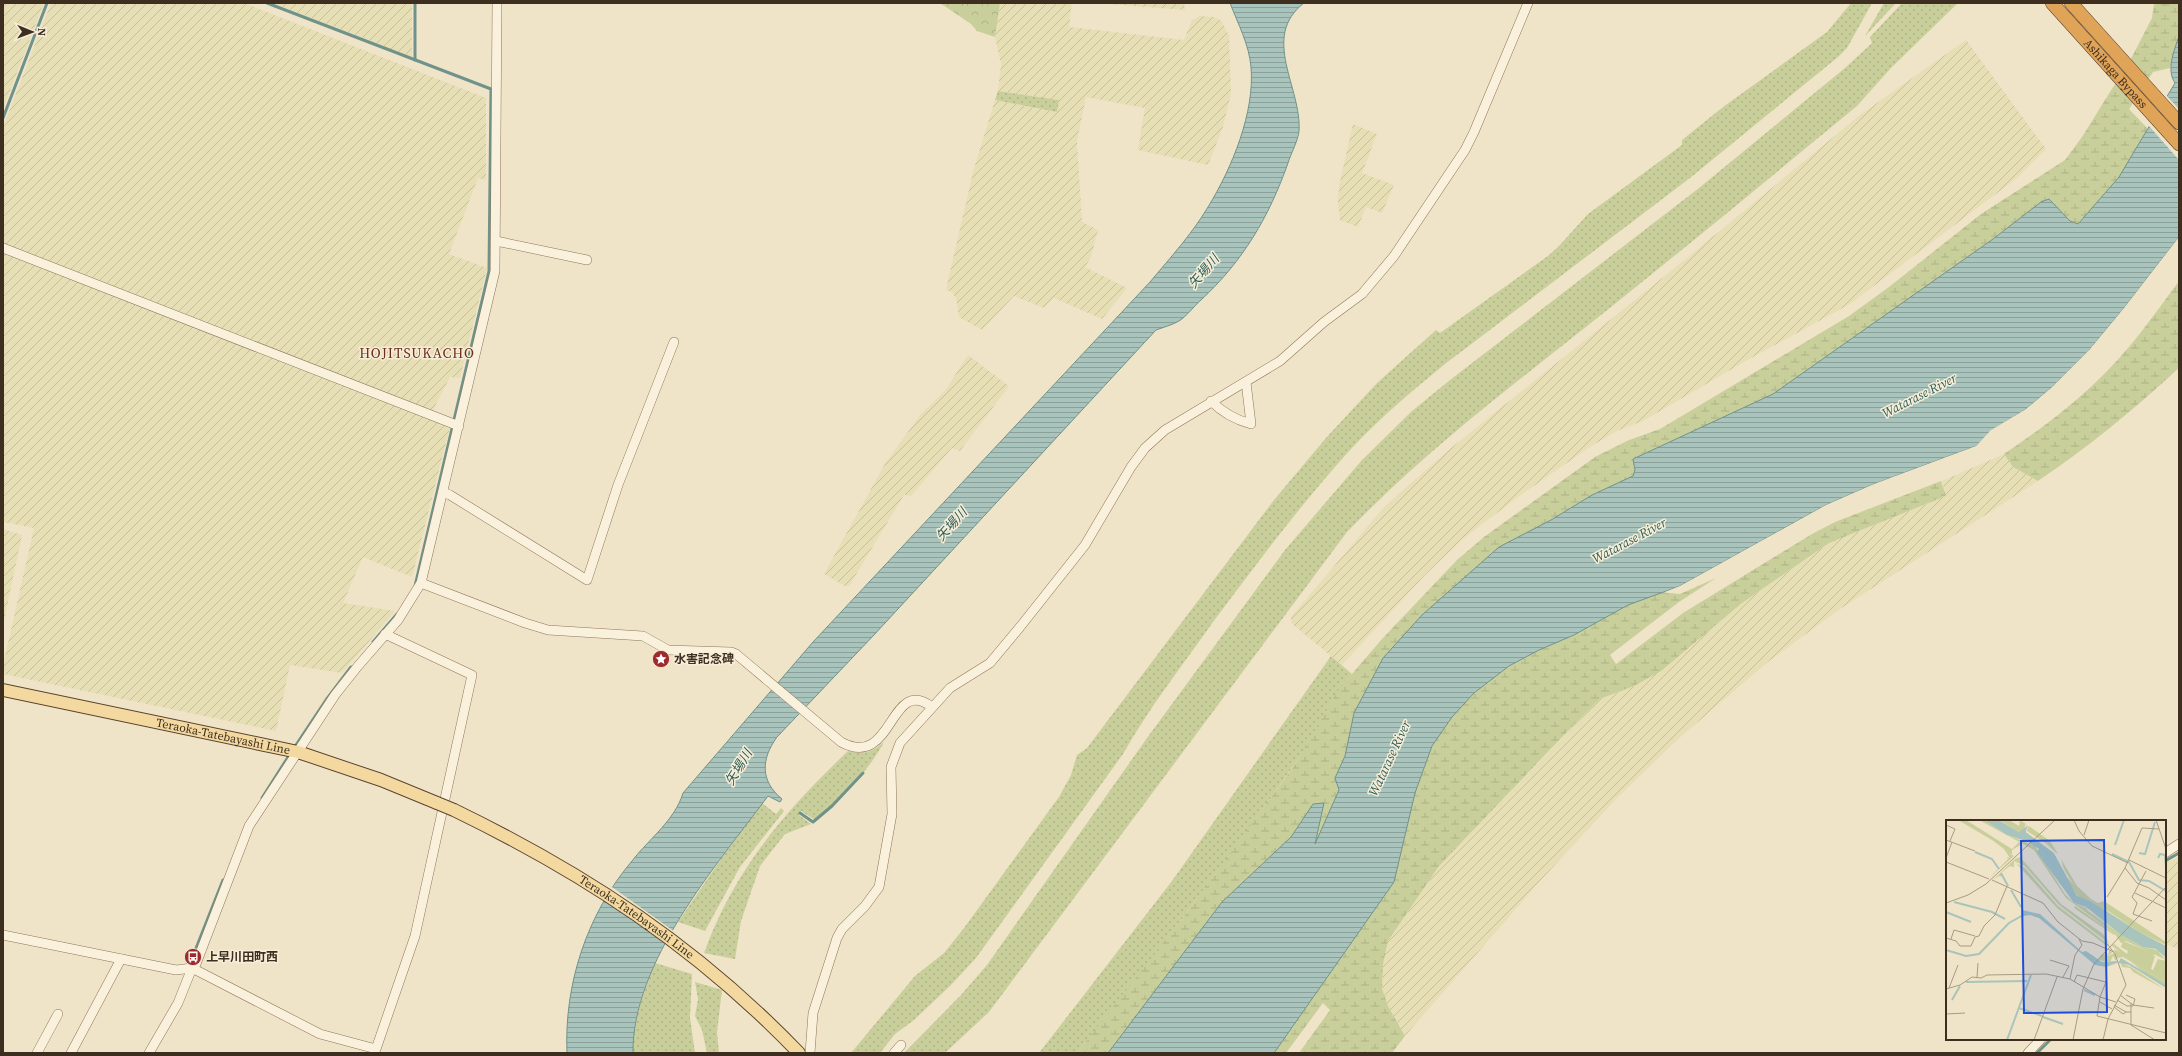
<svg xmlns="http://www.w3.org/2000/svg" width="2182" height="1056" font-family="'Source Serif 4','Noto Sans JP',serif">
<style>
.farmland{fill:url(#farmland-furrows)}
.green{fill:url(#green-dots)}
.forest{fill:url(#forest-crowns)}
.wetland{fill:url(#wetland-marsh)}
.water{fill:url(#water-rules);stroke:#6f938a}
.pier{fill:#f0e4c8}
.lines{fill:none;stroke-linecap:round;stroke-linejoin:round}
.stream{stroke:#6f938a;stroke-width:3}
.minor-casing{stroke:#8d765c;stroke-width:10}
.major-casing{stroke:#5b4430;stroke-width:14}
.highway-casing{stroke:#5b4430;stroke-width:14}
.minor{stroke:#faf1dc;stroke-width:9}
.major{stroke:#f3d9a0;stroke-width:12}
.highway{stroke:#e0a458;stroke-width:13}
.major-bridge-casing{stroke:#5b4430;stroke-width:14;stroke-linecap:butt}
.major-bridge{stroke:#f3d9a0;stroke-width:12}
.labels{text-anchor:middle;stroke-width:3;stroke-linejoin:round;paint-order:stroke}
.street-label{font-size:12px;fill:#3d2e20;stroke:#f7eed8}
.poi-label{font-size:12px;font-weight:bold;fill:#3d2e20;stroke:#f7eed8;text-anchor:start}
.water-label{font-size:13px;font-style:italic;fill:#2f5d5a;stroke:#f7eed8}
.quarter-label{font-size:14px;letter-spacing:1px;fill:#6b2e1e;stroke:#f7eed8}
.inset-river{fill:none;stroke:#a9c4bc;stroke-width:2}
.inset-road{fill:none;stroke:#a89b85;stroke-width:1}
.view{fill:#1d4ed8;fill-opacity:0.15;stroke:#1d4ed8;stroke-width:2}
.inset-edge{fill:none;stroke:#3d2e20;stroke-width:2}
</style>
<defs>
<pattern id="farmland-furrows" width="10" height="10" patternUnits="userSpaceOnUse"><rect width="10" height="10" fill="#e6deb5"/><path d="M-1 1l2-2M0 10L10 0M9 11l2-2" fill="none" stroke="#c6bf9b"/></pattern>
<pattern id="green-dots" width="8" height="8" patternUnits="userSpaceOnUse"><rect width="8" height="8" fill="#c9cf9b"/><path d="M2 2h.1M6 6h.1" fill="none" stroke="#aeb285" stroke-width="1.8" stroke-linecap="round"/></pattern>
<pattern id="forest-crowns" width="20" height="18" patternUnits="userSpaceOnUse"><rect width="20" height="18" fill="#c9cf9b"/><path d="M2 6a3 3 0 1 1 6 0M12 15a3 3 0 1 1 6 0" fill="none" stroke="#aeb285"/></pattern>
<pattern id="wetland-marsh" width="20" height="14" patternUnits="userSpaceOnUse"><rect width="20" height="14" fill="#c9cf9b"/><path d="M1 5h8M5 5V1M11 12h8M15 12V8" fill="none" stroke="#aeb285"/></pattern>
<pattern id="water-rules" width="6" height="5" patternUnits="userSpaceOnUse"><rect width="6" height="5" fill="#a9c4bc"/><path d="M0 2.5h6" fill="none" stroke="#8ba098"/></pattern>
</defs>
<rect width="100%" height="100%" fill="#f0e4c8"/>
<!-- farmland -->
<g class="farmland">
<path d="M3,3H44L3,109Z"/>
<path d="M51,3H244L486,98V180L478,178L449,254L487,268L460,378L450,377L429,418L450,427L412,577L363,557L343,603L395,611L342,673L290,665L276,731L3,674V665L34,528L3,522V127Z"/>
<path d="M273,3H412V57Z"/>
<path d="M1000,3H1072L1069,27L1184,40L1192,20L1200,16L1214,17L1222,21L1229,36L1231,94L1223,127L1208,165L1138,150L1145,108L1086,97L1077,141L1082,222L1098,230L1091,257L1085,267L1127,288L1102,319L1054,298L1044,308L1014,296L982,330L959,317L956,298L952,292L946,290L973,172L995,100L1057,112L1058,100L998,91L1001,64L995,37Z"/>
<path d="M1096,3H1184L1185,10Z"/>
<path d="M1966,40L2046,149L2017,178L1850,304L1744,362L1643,421L1617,431L1590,447L1518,497L1464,538L1425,575L1342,665L1291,623V617L1384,507L1451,448L1687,258L1860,115Z"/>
<path d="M1353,124L1377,134L1362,173L1394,185L1382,213L1366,207L1358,227L1340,220L1338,203L1339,186Z"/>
<path d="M968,355L1009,386L960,451L952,448L911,496L904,495L849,586H845L824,574L886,462L921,414L945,391Z"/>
<path d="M2004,454L2013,467L2038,481L1840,609L1769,661L1677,740L1617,798L1541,880L1405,1036L1388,1006L1382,989L1383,964L1388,941L1439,866L1600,699L1634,686L1684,652L1742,603L1829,543L1946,496L1942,481Z"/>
<path d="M3,529L22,535L3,626Z"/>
<path d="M2179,856V949L2165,944V864Z"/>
</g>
<!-- green -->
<g class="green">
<path d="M1851,3H1872L1847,48L1838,57L1690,178L1445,364C1412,391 1380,418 1351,449C1301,504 1257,563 1213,622C1182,666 1149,708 1123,754L976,958L951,985L914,1020L895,1034L880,1053H851L915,976L944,953L964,928L1059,797L1071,775L1077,755L1087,748L1274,500L1326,438L1377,383L1436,330L1440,333L1548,256L1559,246L1588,214L1682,145V140L1723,107L1827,32Z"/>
<path d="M1884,3H1896L1865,36Z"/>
<path d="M1902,3H1958L1891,68L1857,106C1773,175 1690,244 1606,311C1517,382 1426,450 1347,532L989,1012L945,1053H904L961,995L987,965L1147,738L1285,550L1362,460L1412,411L1450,380L1699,188L1845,68L1872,43L1870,37Z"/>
<path d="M998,91L1059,100L1057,112L995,100Z"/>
<path d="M1331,656L1352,674C1328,702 1314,738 1292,768C1223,865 1152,961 1077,1053H1039L1172,881Z"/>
<path d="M884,742C867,773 842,798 815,820L801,811L799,815L811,824L785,834L760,866L741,921L735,959L704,953C734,870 785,811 848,751C864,755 872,752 884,742Z"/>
<path d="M762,803L776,814L781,808L784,811L740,867L705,931L678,922L721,859Z"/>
<path d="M655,963L692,974L690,1018L695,1053H633C633,1021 643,992 655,963Z"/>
<path d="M695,982L722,990L717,1032L719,1053H707L702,1030L695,1016L698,999Z"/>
</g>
<!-- forest -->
<path class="forest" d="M940,3H1000L995,37L977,31L971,24Z"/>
<!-- wetland -->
<g class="wetland">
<path d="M2154,3H2179V36L2170,68L2153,72L2129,109L2148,129L2119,177L2078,224L2070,221L2049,199L2041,202L1993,239L1773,394L1633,459L1635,470L1634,476L1592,495L1551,520L1354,713L1345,756L1335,778L1339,790L1314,847L1324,803L1313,804L1291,837L1222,902L1108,1053H1077L1184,916L1294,766L1339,689L1382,639L1457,560L1484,537L1595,457L1629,440L1660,429L1849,316L1889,287L1981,214L2065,160L2082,137L2133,55L2152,18Z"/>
<path d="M2179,281V368C2133,410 2090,446 2038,481L2013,467L2004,454C2038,431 2069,408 2098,380C2129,351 2154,315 2179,281Z"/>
<path d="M1941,481L1946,496L1829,543L1742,603L1661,671L1634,686L1600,699L1566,733L1439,866L1388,941L1383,964L1382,989L1388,1006L1405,1036L1392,1053H1299L1330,1010L1323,1003L1286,1053H1274L1394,882L1415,793L1432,746L1452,717L1474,693L1509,666L1539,650L1574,635L1628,605L1660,592L1680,594L1716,578L1679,602L1610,655L1616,664L1683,613L1812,534L1835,522Z"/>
</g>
<!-- water -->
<g class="water">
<path d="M1230,3H1304C1260,37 1302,88 1299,131C1298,141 1291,153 1288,163C1269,217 1243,261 1201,300C1194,306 1187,316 1179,321C1172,325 1164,327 1156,330L873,636L777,737C761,759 760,781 782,799L780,802L768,796C716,866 632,962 633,1053H567C564,984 587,914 632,861C649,839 675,820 683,793L813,642L1150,282C1170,258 1192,234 1208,207C1232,168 1255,112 1251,67C1249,44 1238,24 1230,3Z"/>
<path d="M2179,36V237L2124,308L2090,349L2051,388L2026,409L1992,430L1976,446L1874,484L1826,505L1680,586L1628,605L1574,635L1539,650L1509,666L1474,693L1452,717L1432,746L1415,793L1394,882L1274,1053H1108L1222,902L1291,837L1313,804L1324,803L1315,844L1339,790L1335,778L1345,756L1354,713L1383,658L1422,615L1499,547L1551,520L1592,495L1633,476L1635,470L1633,459L1773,394L1993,239L2041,202L2049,199L2070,221L2078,224L2119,177L2175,83C2166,70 2174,51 2179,36Z"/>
</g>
<!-- pier -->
<g class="pier">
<path d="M2166,95L2179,109V160L2148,125Z"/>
<path d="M2179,237V241L2126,310L2091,350L2052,390L2027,411L1993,432L1977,448L1874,485L1827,507L1681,588L1669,593L1665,592L1680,586L1826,505L1874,484L1976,446L1991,430L2026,409L2051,388L2090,349L2124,308Z"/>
<path d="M612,887L675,932L669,943L605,897Z"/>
</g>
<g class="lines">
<!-- stream -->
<g class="stream">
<path d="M267,3L491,89L489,271L415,586"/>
<path d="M415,60V3"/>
<path d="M3,118L47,3"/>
<path d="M373,642L397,614"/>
<path d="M294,748L326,700L351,667"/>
<path d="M262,798L290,754"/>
<path d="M800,813L813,822L832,806L863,773"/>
<path d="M2165,861L2179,853"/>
<path d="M191,961L223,880"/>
<path d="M2037,1053L2051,1039"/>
</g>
<defs>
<g id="minor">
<path d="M496,241L587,260"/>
<path d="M3,248L459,426"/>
<path d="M1211,401C1222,412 1236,420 1251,424L1246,382"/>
<path d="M443,492L450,495L587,580L618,485L674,342"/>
<path d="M421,583L525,623L548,630L643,636L668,650L731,652L736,654L841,742C894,771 889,674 932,707"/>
<path d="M2165,853L2179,844"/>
<path d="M3,935L176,970L192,968L196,964L249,826L335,695L358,666L398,620L421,583L495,271L497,3"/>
<path d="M37,1053L58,1014"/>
<path d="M71,1053L121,959"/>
<path d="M149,1053L178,1003L192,968L320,1034L376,1049L415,936L472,675L385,634"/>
<path d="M810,1053L813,1013L837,938L842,929L865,906L879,887L892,814L891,767L900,743L950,688L990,663L1020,627L1085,545L1131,467L1145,448L1165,430L1280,361L1324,322L1362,294L1394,256L1465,150L1474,132L1528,3"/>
<path d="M894,1053L901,1045"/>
<path d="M2028,1053L2041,1039"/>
</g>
<g id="major">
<path id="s1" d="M3,690L298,752L381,780L437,803"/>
<path id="s2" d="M454,810C586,874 697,947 799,1053"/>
</g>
<g id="highway">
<path id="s3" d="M2052,3L2179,144"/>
<path d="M2071,3L2179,123"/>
</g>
</defs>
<!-- minor casing -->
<use href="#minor" class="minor-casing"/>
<!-- major casing -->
<use href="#major" class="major-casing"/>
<!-- highway casing -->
<use href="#highway" class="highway-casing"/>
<!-- minor -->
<use href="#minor" class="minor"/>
<!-- major -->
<use href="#major" class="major"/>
<!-- highway -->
<use href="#highway" class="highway"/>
<defs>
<path id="major-bridge" d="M437,803L454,810"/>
</defs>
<!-- major-bridge casing -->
<use href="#major-bridge" class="major-bridge-casing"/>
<!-- major-bridge -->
<use href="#major-bridge" class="major-bridge"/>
</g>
<!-- icons -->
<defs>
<symbol id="sight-disc" viewBox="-11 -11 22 22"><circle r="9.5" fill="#9e2a2b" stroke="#f7eed8"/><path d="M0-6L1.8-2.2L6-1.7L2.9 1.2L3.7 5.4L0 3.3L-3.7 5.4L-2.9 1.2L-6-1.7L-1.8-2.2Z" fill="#fff"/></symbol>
<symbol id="bus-disc" viewBox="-11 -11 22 22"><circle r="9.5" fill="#9e2a2b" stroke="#f7eed8"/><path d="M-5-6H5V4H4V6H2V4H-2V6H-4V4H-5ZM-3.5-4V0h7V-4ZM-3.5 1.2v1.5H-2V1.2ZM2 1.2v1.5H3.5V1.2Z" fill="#fff"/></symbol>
</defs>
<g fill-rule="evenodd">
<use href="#sight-disc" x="651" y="649" width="20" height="20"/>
<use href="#bus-disc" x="183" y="947" width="20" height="20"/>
</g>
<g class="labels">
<!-- street labels -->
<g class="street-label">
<text dy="4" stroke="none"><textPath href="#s3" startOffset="95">Ashikaga Bypass</textPath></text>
<text dy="4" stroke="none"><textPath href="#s1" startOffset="225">Teraoka-Tatebayashi Line</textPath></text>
<text dy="4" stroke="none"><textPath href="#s2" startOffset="212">Teraoka-Tatebayashi Line</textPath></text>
</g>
<!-- poi labels -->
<g class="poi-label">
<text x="674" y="663">水害記念碑</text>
<text x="206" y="961">上早川田町西</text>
</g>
<!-- water labels -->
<g class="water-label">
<text transform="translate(1203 271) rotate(-49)" y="5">矢場川</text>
<text transform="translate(1919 395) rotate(-27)" y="5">Watarase River</text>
<text transform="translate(951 524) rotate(-48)" y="5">矢場川</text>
<text transform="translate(1629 540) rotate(-28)" y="5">Watarase River</text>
<text transform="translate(1389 758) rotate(-65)" y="5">Watarase River</text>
<text transform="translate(738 767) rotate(-59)" y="5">矢場川</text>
</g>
<!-- quarter labels -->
<g class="quarter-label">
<text x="417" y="358">HOJITSUKACHO</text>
</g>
</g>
<!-- overview -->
<g transform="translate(1946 820)">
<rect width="220" height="220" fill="#f0e4c8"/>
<path d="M12,0H20L66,29L73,22L76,24L66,30V34L63,33L68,36L43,58L62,39L61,37L64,38L58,29L46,20ZM74,37L115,84L157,114L164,124L113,85L79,46L68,41V47L64,46L55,53L62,66L57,57L53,56L47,60L69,39ZM70,43L79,48L112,86L163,125L161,126L111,88ZM129,86L169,114L168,115L128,88ZM177,121L209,134L207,135L209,136L205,149L207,150L212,139L220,141V162L177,137L171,138L170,141L167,136L164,142L153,140L155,135L162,134L164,130L166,133L158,137L169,133L168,129L174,132L165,125L168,124L181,134L182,131L175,127Z" fill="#c9cf9b"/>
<path d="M33,0H38L61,15L89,26L119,74L128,83L143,89H140L175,115L197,127L211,130L220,140L180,121L175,123L169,114L120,78L88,30ZM53,0H63L73,6L74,0L80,4L77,10L73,12ZM83,6L104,21L112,34L80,11ZM115,39L131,66L145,79L152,83L158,81L220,122V125L195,113L156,87L170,98L146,82L133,78L124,64L121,57L128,65L118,50ZM184,141L220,162V165L200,154ZM175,143L185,147L220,170L187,152L184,148L176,147Z" fill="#c9cf9b"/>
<path d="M38,0L54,1L73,12L82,5L80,12L108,33L131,76L146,82L195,113L220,126V138L210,129L197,127L175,115L140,87L128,83L91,32L93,29L82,22L61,15ZM76,90L94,94L136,132L140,131L156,142L171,141V143L160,147L149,145L93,98L84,95L77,96ZM175,138L220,165V168L183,145L172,143Z" fill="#a9c4bc"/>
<path d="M81,7V11L101,24L109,32L125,62L108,33L80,12Z" fill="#f0e4c8"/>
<path class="inset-river" d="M169,25L178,0M29,32L46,39L53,49M193,33L199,34L209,2M166,34L183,42L193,60L203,61L220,71M212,38L214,34L219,35L220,47M55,53L62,66M65,70L75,87M8,82L46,92L59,99M0,92L25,102M0,130L20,136L33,134L63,103L79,94M20,162L81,161M138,170L149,175M6,180L14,166M73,188L96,196M97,197L117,204M61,220L85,155"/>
<path class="inset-road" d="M128,0L133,11L146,26L182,43M210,0L220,29M0,5L9,9L4,21M138,15L143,0M0,20L29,31M0,38L6,22M183,40L220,58M0,42L43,59M179,48L191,63L203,68L220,80M200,51L186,77L191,83L187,94L206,101M46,60L97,83L112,102L136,121L147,123L168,132M189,73L220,88M161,77L179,48L196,8L213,9M0,83L22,75L40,64L109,0M0,118L10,121L14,126H25L29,117L33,116L38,106L49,95L61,66M5,119L8,110L29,116M104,140L123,146L117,157M31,157L32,143M124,159L129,135L136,125L133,119M128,162L131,155L160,162L154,177L170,182M3,168L12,145M0,169L14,165L26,157L35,158L41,155L100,154L124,159L154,177L151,196L220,213M174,175L187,185L208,188M171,180L181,186H187L189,179L180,175M154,182L166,189M185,183V205L209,220M168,185L180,192H185M168,187L177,194L180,192M0,194L19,193M88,220L111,157M127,220L137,169L148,144L220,67M157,220L162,199L180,165L169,134L159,121"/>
<path class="view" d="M158,20L161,192L78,193L75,21Z"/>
<rect width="220" height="220" class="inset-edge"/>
</g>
<!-- border -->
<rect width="2182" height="1056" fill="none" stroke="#3d2e20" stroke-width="8"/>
<!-- north arrow -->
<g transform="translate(32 32) rotate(91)" stroke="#f7eed8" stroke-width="3" paint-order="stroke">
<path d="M0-3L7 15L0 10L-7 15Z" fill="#3d2e20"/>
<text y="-6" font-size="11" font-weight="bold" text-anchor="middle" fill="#3d2e20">N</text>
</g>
</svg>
